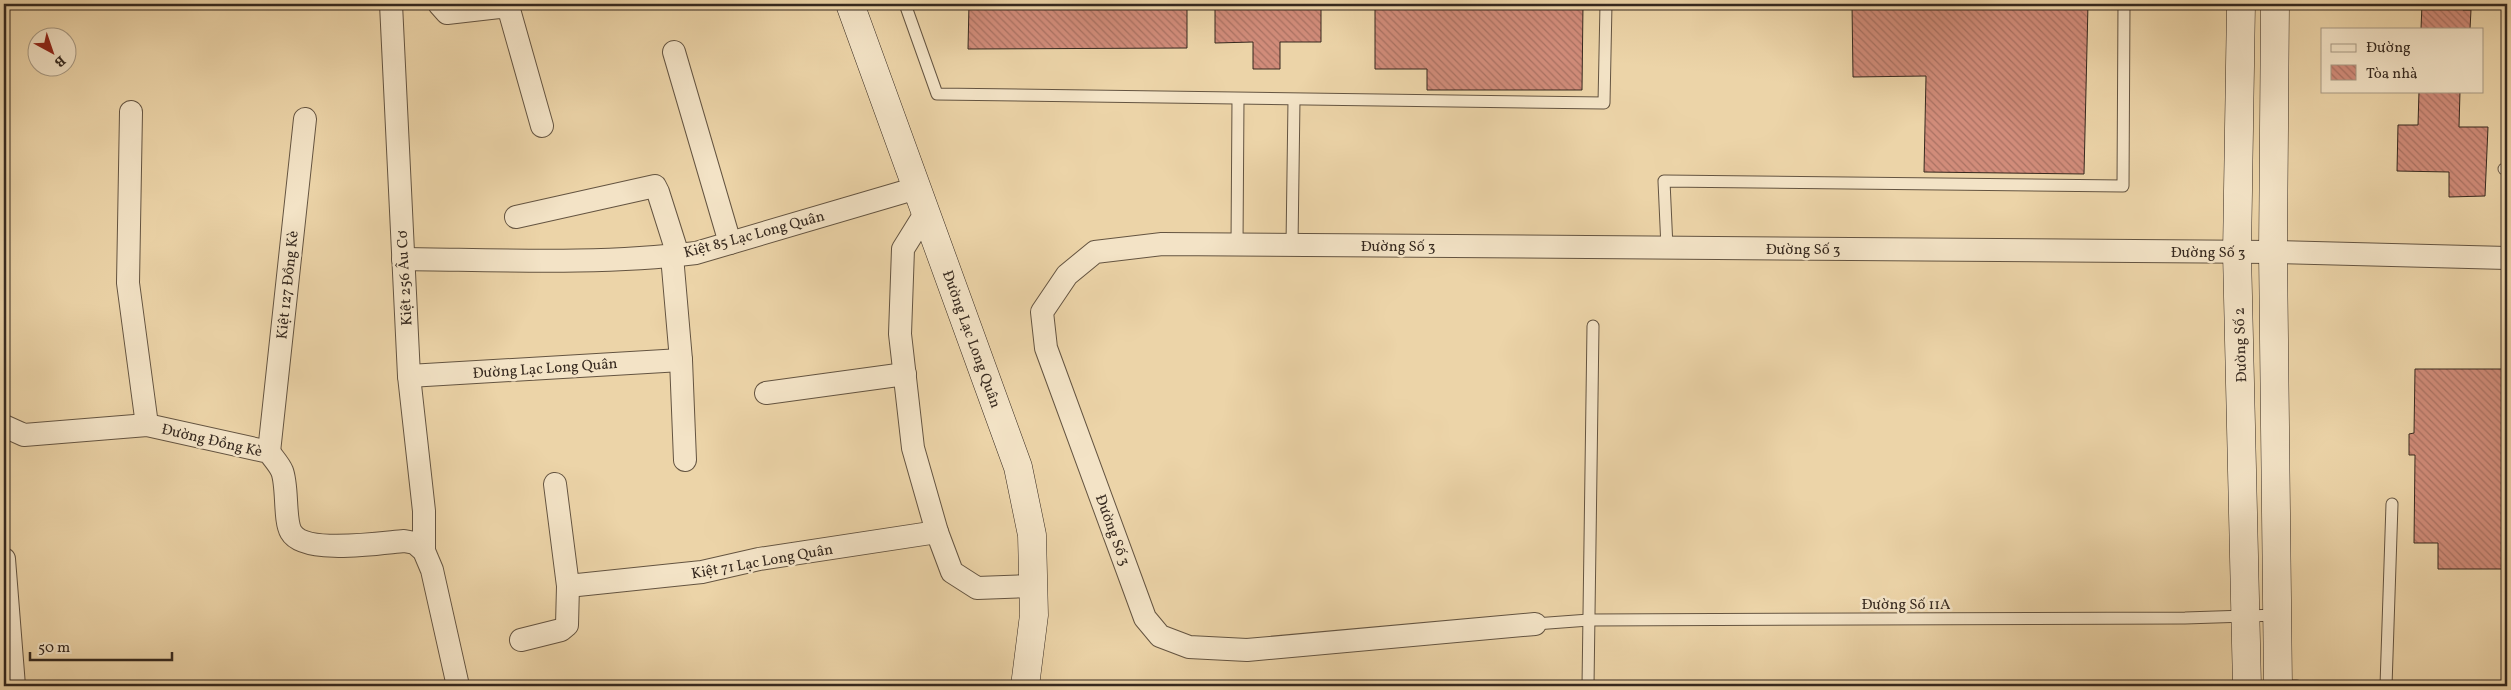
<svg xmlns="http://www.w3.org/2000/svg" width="2511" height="690" font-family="Vollkorn,serif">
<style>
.building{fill:url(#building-back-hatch);stroke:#36291f}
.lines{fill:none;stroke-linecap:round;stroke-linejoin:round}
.lane-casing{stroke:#645441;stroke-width:13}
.street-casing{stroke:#645441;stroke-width:24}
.secondary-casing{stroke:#36291f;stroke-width:29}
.lane{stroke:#f3e3c6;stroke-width:11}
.street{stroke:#f3e3c6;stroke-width:22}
.secondary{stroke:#f3e3c6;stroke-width:28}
.labels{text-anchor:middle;stroke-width:5;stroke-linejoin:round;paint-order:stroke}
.street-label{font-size:15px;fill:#36291f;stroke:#f3e3c6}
</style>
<defs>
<pattern id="building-back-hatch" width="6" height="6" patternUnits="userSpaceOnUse" patternTransform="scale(1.25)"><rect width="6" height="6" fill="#d18c7a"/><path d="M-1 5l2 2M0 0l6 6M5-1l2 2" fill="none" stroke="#aa7263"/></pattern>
</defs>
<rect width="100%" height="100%" fill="#ecd4a8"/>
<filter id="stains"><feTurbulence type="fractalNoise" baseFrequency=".004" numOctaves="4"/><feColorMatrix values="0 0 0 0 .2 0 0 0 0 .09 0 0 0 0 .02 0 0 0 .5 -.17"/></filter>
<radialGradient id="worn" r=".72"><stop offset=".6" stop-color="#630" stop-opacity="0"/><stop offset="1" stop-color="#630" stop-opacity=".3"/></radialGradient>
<!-- building -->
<g class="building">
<path d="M969,4H1187V48L968,49Z"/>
<path d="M1215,4H1321V42H1280V69H1253V42L1215,43Z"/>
<path d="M1375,4H1583L1582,90H1427V69H1375Z"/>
<path d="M1852,4H2088L2084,174L1924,172L1926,76L1853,77Z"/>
<path d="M2422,4H2463V10H2471L2470,29H2421Z"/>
<path d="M2419,91H2460L2459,127H2488L2485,196L2449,197V172L2397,171L2398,125H2418Z"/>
<path d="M2415,369H2507V543H2503V569H2438V543H2414L2415,455H2409V434L2414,433Z"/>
</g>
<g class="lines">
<defs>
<g id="lane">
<path d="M905,4L937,94L1604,103L1606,4"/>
<path d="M2504,169H2507"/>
<path d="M1237,244L1238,99"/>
<path d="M1292,245L1294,100"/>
<path d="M1667,248L1664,181L2123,186L2124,4"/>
<path d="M1535,624L1589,620L2185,618L2277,615"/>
<path d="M1588,686L1593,326"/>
<path d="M2278,686H2297"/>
<path d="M2386,686L2392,504"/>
</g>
<g id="street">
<path d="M391,4L409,376L424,511V551"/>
<path d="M439,4L447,13L508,6L542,126"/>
<path d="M674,52L730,243"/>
<path d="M131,112L128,283L147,425"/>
<path d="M926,212L903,249L900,334L913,448L937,532L952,572L977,588L1033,586"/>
<path d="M516,217L655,186L658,192L678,255"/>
<path d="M672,256L681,360L685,460"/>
<path d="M403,259C500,260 599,265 696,253L917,188"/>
<path d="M409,376L681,360"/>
<path d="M766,393L905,374"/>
<path d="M4,426L24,435L147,425L269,452C273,458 279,464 282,471C288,486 284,520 291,532C304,555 380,543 404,541L415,543L424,551L432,570L458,686"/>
<path d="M269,452L305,119"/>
<path d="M555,484L568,586L702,572L759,559L937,532"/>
<path d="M4,559L14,686"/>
<path d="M1535,624L1247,650L1189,647L1160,636L1145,618L1046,348L1042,312L1067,275L1095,252L1162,244L2273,252L2507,258"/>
<path d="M521,640L561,630L567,625L568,586"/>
</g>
<g id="secondary">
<path d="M850,4L1018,467L1032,535L1034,615L1025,686"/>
<path d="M2241,4L2237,253L2247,686"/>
<path d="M2275,4L2273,252L2278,686"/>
</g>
</defs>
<!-- lane casing -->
<use href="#lane" class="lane-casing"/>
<!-- street casing -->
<use href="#street" class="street-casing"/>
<!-- secondary casing -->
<use href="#secondary" class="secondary-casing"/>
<!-- lane -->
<use href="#lane" class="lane"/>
<!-- street -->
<use href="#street" class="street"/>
<!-- secondary -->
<use href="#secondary" class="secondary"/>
</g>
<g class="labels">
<!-- street labels -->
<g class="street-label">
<text transform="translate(754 234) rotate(-15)" y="5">Kiệt 85 Lạc Long Quân</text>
<text x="1398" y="251">Đường Số 3</text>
<text x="1803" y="254">Đường Số 3</text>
<text x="2208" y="257">Đường Số 3</text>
<text transform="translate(404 278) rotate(-93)" y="5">Kiệt 256 Âu Cơ</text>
<text transform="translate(287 285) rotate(-84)" y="5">Kiệt 127 Đồng Kè</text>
<text transform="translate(972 339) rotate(70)" y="5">Đường Lạc Long Quân</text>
<text transform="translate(2240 345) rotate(-92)" y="5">Đường Số 2</text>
<text transform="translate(545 368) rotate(-4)" y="5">Đường Lạc Long Quân</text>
<text transform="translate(212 440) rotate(13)" y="5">Đường Đồng Kè</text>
<text transform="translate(1113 530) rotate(70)" y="5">Đường Số 3</text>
<text transform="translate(762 561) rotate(-10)" y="5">Kiệt 71 Lạc Long Quân</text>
<text x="1906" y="609">Đường Số 11A</text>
</g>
</g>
<!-- margin -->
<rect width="2511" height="690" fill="none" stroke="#ecd4a8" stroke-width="20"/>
<rect x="5" y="5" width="2501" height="680" fill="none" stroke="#36291f" stroke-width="2.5"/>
<rect x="10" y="10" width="2491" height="670" fill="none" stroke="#36291f"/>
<!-- legend -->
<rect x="2321" y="28" width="162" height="65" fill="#f3e3c6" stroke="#a79983"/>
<rect x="2331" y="44" width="25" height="8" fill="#f3e3c6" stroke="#a79983"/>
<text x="2366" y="52" font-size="15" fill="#36291f">Đường</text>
<rect x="2331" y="65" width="25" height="15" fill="url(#building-back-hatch)" stroke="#a79983"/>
<text x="2366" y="78" font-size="15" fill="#36291f">Tòa nhà</text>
<!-- north arrow -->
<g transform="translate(52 52) rotate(140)"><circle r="24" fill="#f3e3c6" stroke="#a79983"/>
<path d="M0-4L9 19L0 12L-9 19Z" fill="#8f2418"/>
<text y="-8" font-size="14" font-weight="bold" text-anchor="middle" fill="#36291f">B</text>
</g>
<!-- scale -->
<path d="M30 652v8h142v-8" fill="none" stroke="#36291f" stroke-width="2.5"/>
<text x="38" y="652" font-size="15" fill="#36291f" stroke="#f3e3c6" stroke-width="4" paint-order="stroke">50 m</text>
<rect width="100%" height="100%" filter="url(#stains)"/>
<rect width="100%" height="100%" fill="url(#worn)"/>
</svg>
